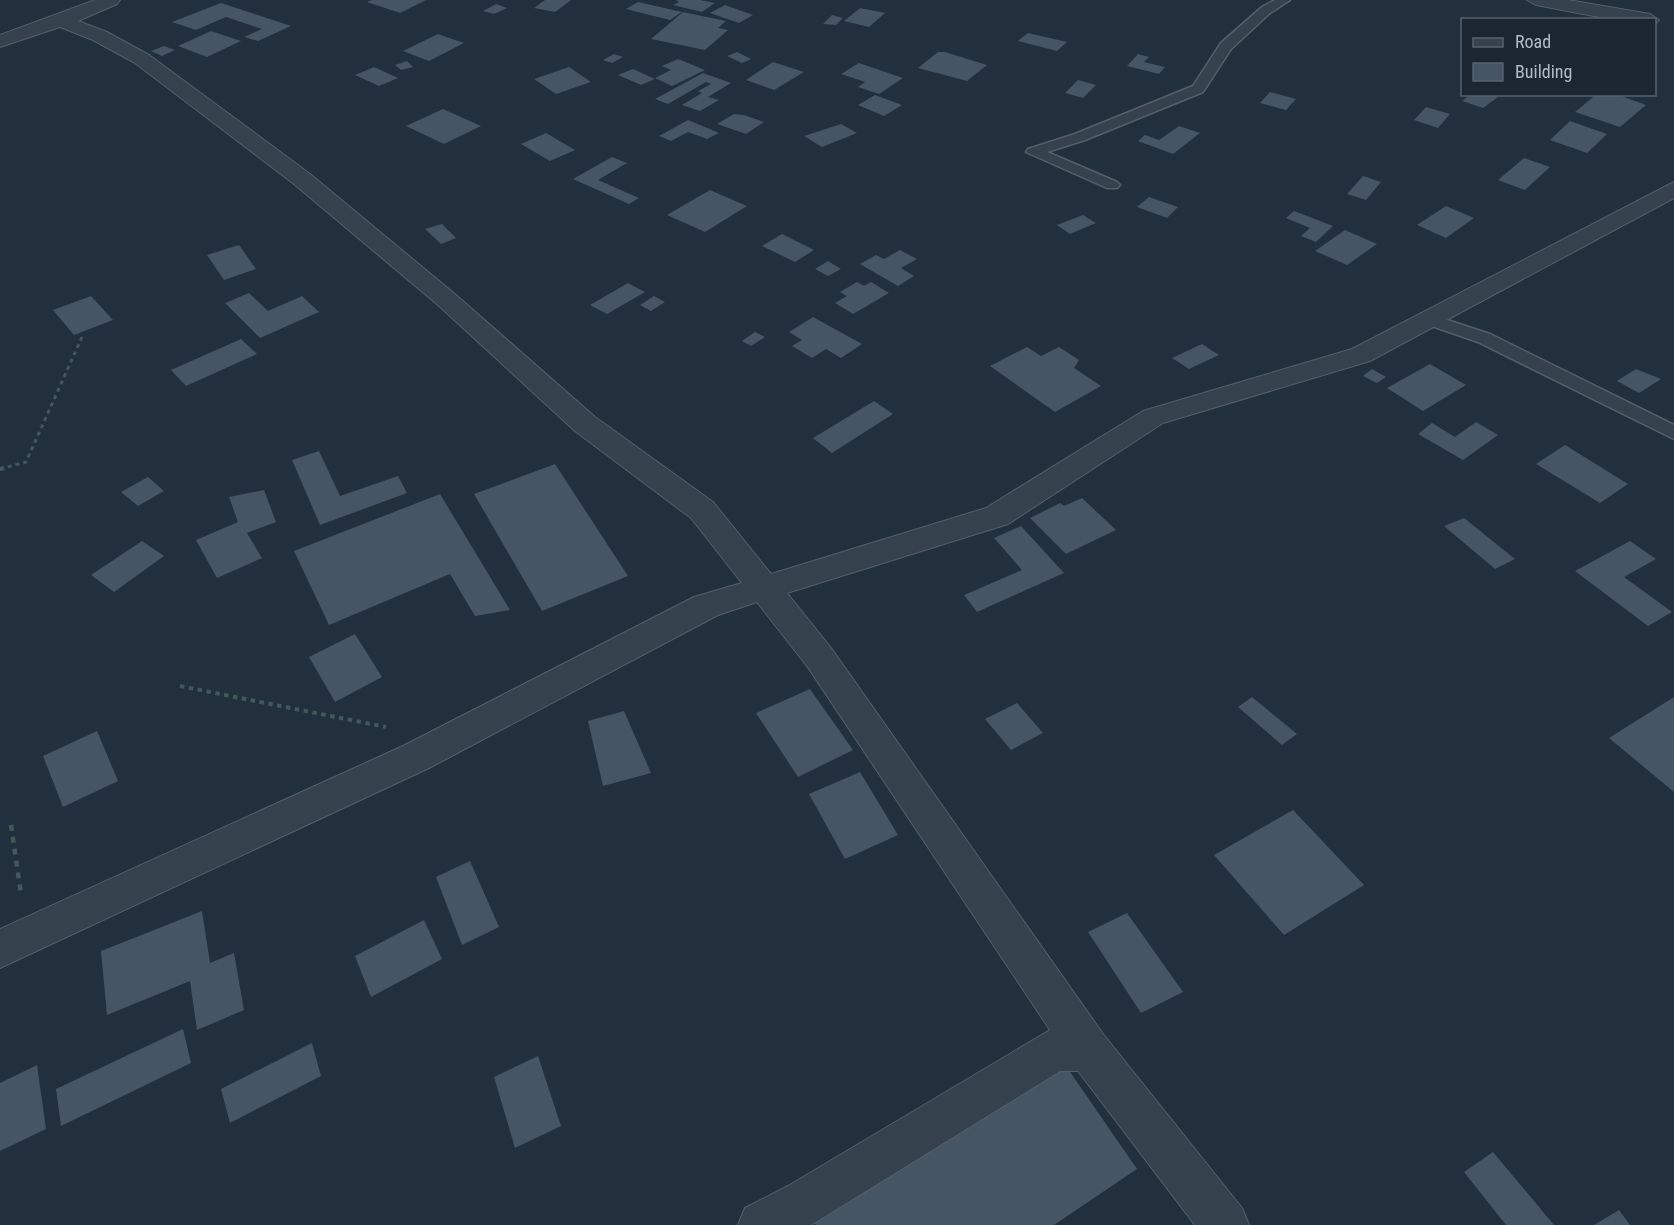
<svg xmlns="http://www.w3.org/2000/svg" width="1674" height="1225" font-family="'Roboto Condensed',sans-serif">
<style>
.building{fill:#455563}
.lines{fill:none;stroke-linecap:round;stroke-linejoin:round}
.service-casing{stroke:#545f6a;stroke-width:3}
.minor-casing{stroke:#545f6a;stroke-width:2}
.path-far2{stroke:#415959;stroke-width:3;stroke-dasharray:4 4;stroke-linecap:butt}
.path-far1{stroke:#415959;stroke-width:4;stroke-dasharray:4.5 4.5;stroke-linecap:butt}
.path{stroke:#415959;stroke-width:4.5;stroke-dasharray:6 6;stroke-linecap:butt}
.service{fill:#35414c;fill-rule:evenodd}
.minor{fill:#35414c;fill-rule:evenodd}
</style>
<rect width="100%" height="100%" fill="#222f3c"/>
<!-- building -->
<g class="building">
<path d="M372,0H426L400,13L367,2Z"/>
<path d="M545,0H571L555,12L534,8Z"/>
<path d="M700,0L715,3L702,12L673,5L679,2L676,0Z"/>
<path d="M638,2L682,12L670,20L626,9Z"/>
<path d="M221,3L291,26L258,41L244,37L262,29L226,17L196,30L172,22Z"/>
<path d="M496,4L507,8L494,14L483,11Z"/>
<path d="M725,5L753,15L739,23L710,13Z"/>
<path d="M860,8L885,13L869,27L844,21Z"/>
<path d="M683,12L726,21L718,28L728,30L705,50L651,39Z"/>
<path d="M832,15L843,18L836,25L823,24Z"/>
<path d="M211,31L241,41L207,57L178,46Z"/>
<path d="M1028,33L1067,42L1057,51L1018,41Z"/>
<path d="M438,34L464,43L429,61L403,51Z"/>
<path d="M164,46L175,50L162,56L151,51Z"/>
<path d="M737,52L751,59L742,63L727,56Z"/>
<path d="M938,52H945L987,65L967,81L918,68Z"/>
<path d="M614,54L623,57L612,63L603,60Z"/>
<path d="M1138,54L1149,57L1144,62L1165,67L1159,74L1127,66Z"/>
<path d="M678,59L705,70L672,86L655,78L671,70L662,66Z"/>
<path d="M407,61L413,67L401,70L395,65Z"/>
<path d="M773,62L804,72L774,90L746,80Z"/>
<path d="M859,63L903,78L879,94L858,87L865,82L841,74Z"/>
<path d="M374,67L398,78L379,86L355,75Z"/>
<path d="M569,67L591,82L556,94L534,79Z"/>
<path d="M633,69L655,79L641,85L618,75Z"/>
<path d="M703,73L731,83L708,97L719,100L700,111L682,105L702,93L698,91L711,84L706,82L668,104L655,99Z"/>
<path d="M1078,80L1096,85L1083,98L1065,93Z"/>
<path d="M1270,92L1296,99L1286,110L1260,103Z"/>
<path d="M1471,94H1491L1498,97L1483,108L1462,101Z"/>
<path d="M1597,94H1616L1646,105L1620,127L1575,112Z"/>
<path d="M875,95L902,105L884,116L858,105Z"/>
<path d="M1426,107L1450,114L1438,128L1414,120Z"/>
<path d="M443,109L481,126L444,144L406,126Z"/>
<path d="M734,114L744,115L764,122L746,134L717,124Z"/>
<path d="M688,120L719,133L707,139L688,132L671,141L659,136Z"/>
<path d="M1570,121L1607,134L1587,153L1550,140Z"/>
<path d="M841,124L857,133L822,147L804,136Z"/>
<path d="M1179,126L1200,133L1173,154L1138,141L1145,135L1159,140Z"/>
<path d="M546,133L575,150L550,161L521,144Z"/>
<path d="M612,157L627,163L598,180L639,198L629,204L573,179Z"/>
<path d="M1524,158L1550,167L1525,190L1498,180Z"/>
<path d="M1363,176L1381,182L1366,200L1347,194Z"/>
<path d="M710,190L747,206L705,232L667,215Z"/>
<path d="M1149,197L1178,207L1167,218L1137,207Z"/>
<path d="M1446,206L1474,218L1446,238L1417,225Z"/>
<path d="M1294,211L1333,226L1316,242L1301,236L1310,228L1286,218Z"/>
<path d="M1083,215L1096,223L1070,234L1057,225Z"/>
<path d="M442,224L456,238L441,244L425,229Z"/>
<path d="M1345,230L1377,244L1347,265L1315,251Z"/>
<path d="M782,234L814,250L795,262L762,246Z"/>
<path d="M239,245L256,269L224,280L207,255Z"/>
<path d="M900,250L917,259L901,268L914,276L898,286L860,264L876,255L884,259Z"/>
<path d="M828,261L841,269L828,276L815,269Z"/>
<path d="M857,282L864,286L871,282L889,293L853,314L835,303L847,296L840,292Z"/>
<path d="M628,283L645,292L607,314L590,305Z"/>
<path d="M249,293L268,311L302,296L319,312L260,338L225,303Z"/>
<path d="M91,296L113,320L74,335L53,310Z"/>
<path d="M654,296L665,302L651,311L640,305Z"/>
<path d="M813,317L862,344L841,358L826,349L812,358L792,346L802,340L789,332Z"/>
<path d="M755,332L765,337L751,346L742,341Z"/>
<path d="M241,339L257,354L186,386L171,370Z"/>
<path d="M1202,344L1219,355L1189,369L1172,358Z"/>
<path d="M1027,347L1041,356L1059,347L1079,360L1074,368L1101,386L1055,412L990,366Z"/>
<path d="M1430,364L1466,385L1423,411L1387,388Z"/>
<path d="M1372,369L1386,377L1377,383L1363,376Z"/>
<path d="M1636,369L1661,379L1639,393L1617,381Z"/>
<path d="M874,401L893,414L832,453L813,438Z"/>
<path d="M1476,422L1498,435L1463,460L1418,434L1432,423L1455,437Z"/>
<path d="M1565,445L1628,484L1600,503L1536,464Z"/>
<path d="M319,451L340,496L398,476L407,493L320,525L292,460Z"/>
<path d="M555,464L628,576L542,611L474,494Z"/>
<path d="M148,477L164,491L138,506L121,492Z"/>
<path d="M264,490L276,522L247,533L262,558L217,578L196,540L238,522L229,497Z"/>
<path d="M440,494L510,610L475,616L450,574L329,625L294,551Z"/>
<path d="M1082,498L1116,530L1066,554L1030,518L1060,503L1064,506Z"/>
<path d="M1464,518L1515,559L1495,569L1444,526Z"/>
<path d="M1021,526L1064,573L977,612L964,595L1022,570L994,538Z"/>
<path d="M142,541L164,556L114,592L91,575Z"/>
<path d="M1630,541L1656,559L1624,577L1672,612L1648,626L1575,571Z"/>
<path d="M355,634L382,677L335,702L309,657Z"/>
<path d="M810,689L853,750L798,777L756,713Z"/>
<path d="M1252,697L1297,734L1282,745L1238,707Z"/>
<path d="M1674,697V792L1609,738Z"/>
<path d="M1017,703L1043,733L1011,750L985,719Z"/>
<path d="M624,711L651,773L603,786L588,721Z"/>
<path d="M97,731L118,781L63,807L43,756Z"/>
<path d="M860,772L898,835L845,859L809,794Z"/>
<path d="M1293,810L1364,885L1284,935L1214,855Z"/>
<path d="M470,861L499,927L462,945L436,877Z"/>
<path d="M202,911L210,963L234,953L244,1010L197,1030L190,981L107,1015L101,951Z"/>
<path d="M1127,913L1183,992L1141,1013L1088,932Z"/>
<path d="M424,920L442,959L371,997L355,956Z"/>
<path d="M183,1029L191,1063L61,1126L56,1089Z"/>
<path d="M312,1043L321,1076L230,1123L221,1089Z"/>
<path d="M1055,1050L1137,1169L1054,1225H816L805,1203Z"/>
<path d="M538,1056L561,1126L515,1148L494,1077Z"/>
<path d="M37,1065L46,1129L0,1151V1083Z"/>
<path d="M1493,1152L1554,1225H1506L1464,1172Z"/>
<path d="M1619,1210L1630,1225H1594Z"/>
</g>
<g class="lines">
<defs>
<g id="service">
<path d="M1275,0H1290L1270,13L1231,49L1203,92L1085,140L1047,152L1117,182L1120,185L1117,188H1107L1026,152L1028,149L1075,134L1193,86L1221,43L1262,7Z"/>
<path d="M1429,314L1490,334L1674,425V439L1478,342L1423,323L1420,319L1423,315Z"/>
</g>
<g id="minor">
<path d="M95,0H120L117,4L78,21L107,32L149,55L310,174L456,295L595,417L713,502L771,574L986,508L1143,411L1352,349L1674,182V198L1370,361L1163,423L1008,524L787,593L831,648L1103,1034L1242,1208L1249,1225H1195L1078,1071H1060L811,1225H738L745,1208L788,1186L1050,1030L807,666L757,602L718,615L429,768L0,968V929L403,746L694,597L742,583L691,518L575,431L438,305L294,184L135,63L93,40L60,27L0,47V35Z"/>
<path d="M1527,0H1568L1650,14L1659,20L1654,25V20H1615L1536,5Z"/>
</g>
</defs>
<!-- service casing -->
<use href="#service" class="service-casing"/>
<!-- minor casing -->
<use href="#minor" class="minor-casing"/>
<!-- path-far2 -->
<path class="path-far2" d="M0,469L26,462L82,337"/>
<!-- path-far1 -->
<g class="path-far1">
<path d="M0,469L4,468"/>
<path d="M180,686L386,727"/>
</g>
<!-- path -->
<path class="path" d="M11,825L21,894"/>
<!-- service -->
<use href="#service" class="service"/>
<!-- minor -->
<use href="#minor" class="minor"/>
</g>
<!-- legend -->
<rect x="1461" y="18" width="195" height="78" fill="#1b2631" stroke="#57626d" stroke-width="1.5"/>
<rect x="1473" y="38" width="30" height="9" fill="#35414c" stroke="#57626d" stroke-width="1.5"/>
<text x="1515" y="48" font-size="18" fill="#b1bcc8">Road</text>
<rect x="1473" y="63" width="30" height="18" fill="#455563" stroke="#57626d" stroke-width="1.5"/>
<text x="1515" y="78" font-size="18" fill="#b1bcc8">Building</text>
</svg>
